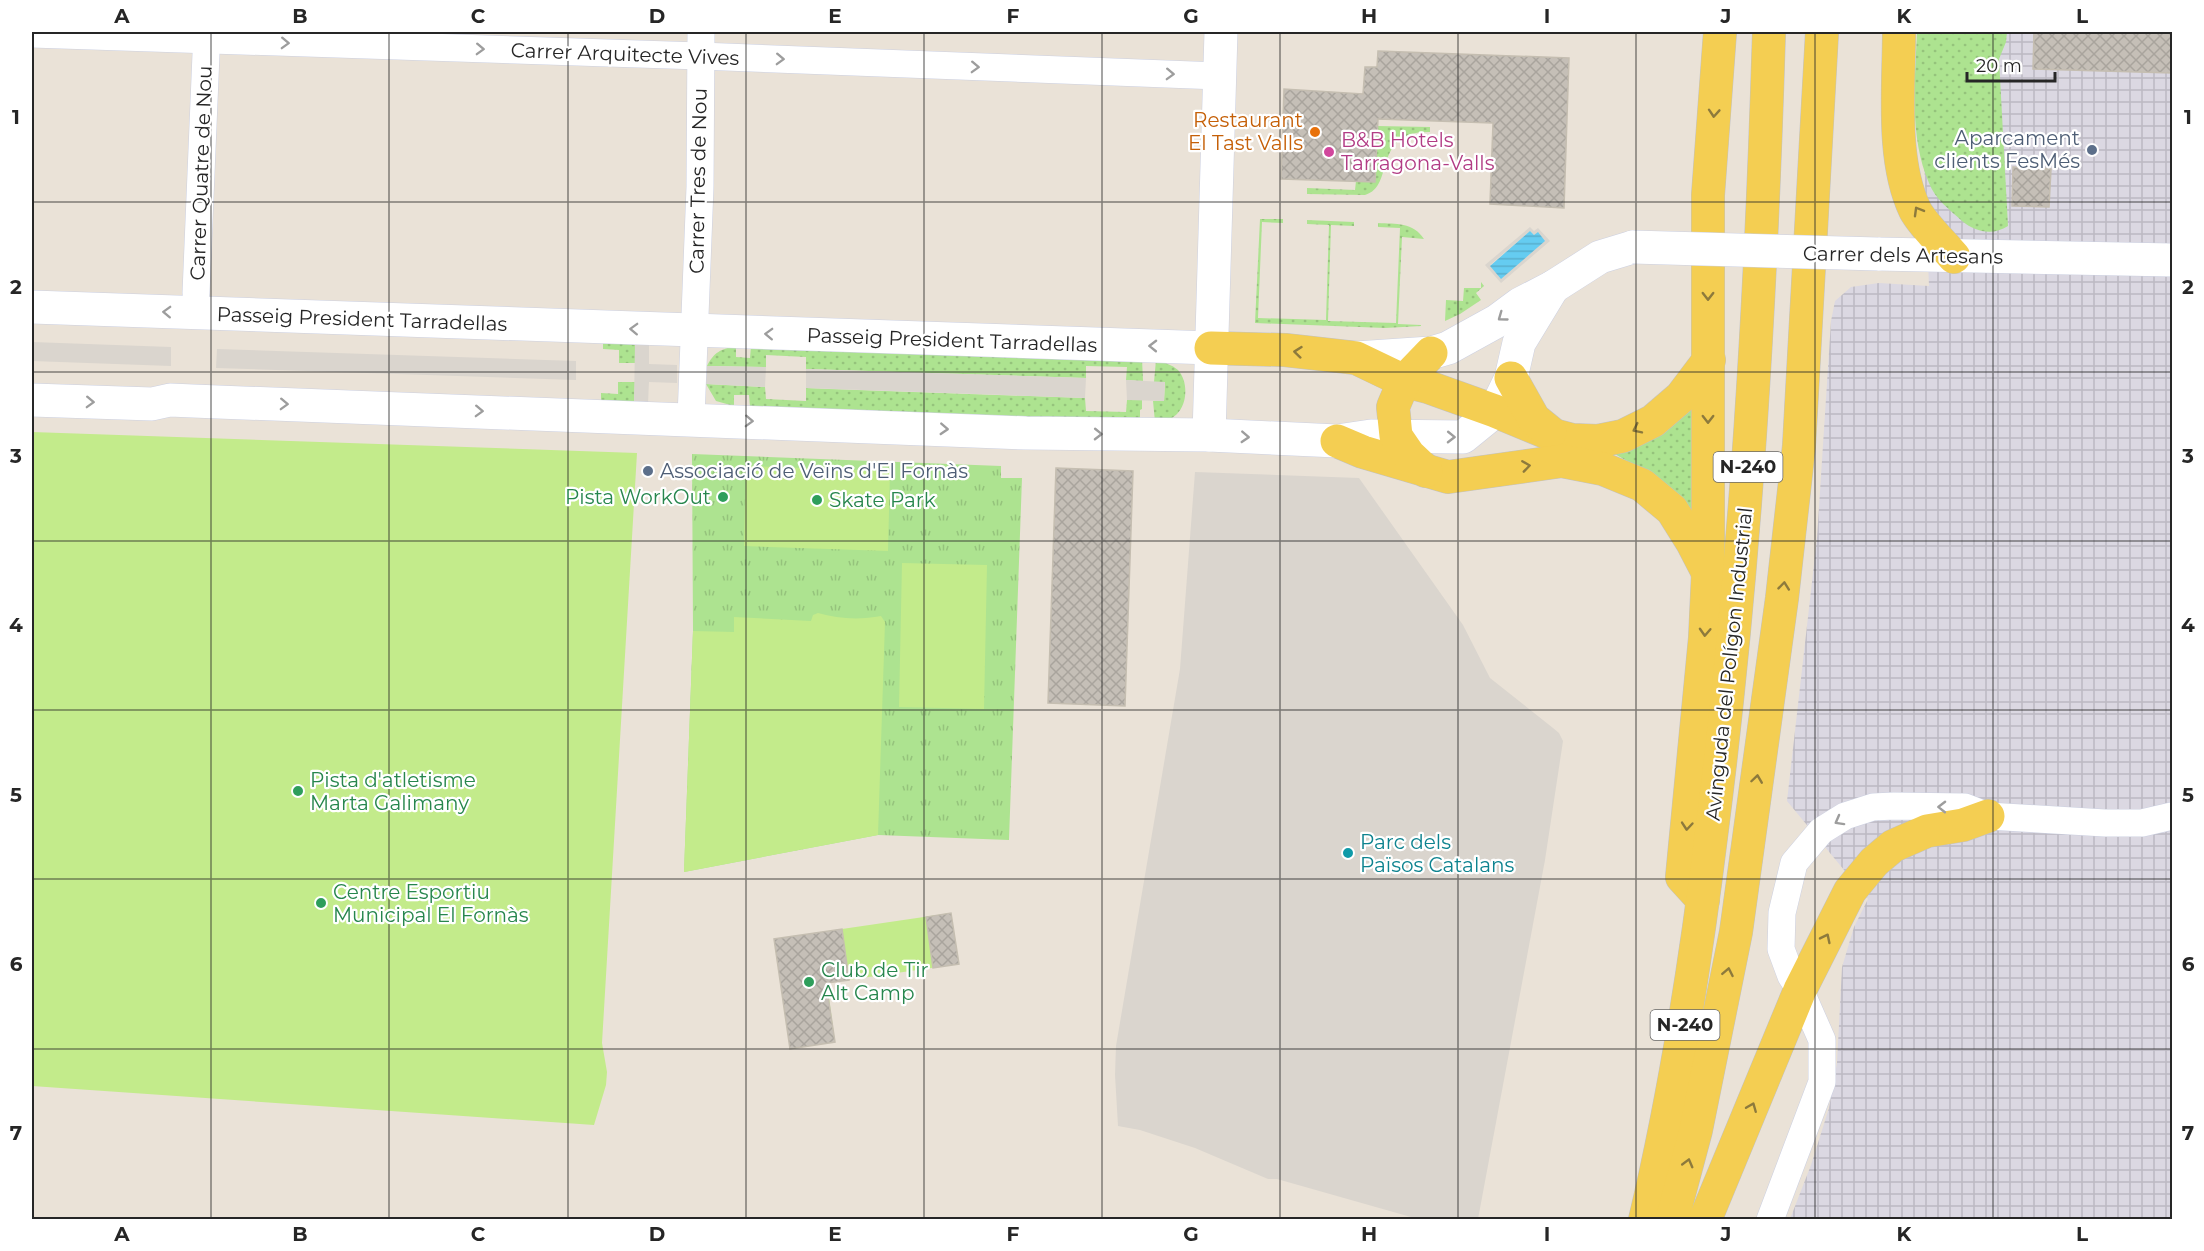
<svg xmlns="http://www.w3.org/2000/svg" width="2204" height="1251" font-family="Montserrat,sans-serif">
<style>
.industrial{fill:url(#industrial-grid)}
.grass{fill:url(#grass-dots)}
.park{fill:url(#park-tufts)}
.pitch{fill:#c3eb8b}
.plaza{fill:#dad5ce;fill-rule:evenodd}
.water{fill:url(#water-rules)}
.building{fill:url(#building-cross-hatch);stroke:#c5beb1;stroke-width:1.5}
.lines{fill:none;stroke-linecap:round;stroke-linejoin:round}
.street-casing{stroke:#ccd0e1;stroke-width:28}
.secondary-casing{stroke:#ccd0e1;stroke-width:34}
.primary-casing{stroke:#c2c2c2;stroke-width:34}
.street{stroke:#fff;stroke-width:27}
.secondary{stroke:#fff;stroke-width:33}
.primary{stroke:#f4ce52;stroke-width:33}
.secondary-bridge-casing{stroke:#ccd0e1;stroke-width:34;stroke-linecap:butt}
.secondary-bridge{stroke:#fff;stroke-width:33}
.oneway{stroke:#9d9d9d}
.oneway2{stroke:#8d7a3c}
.grid{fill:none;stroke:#262626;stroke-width:1.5;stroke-opacity:0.55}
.food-dot{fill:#e8710a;stroke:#fff;stroke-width:2}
.service-dot{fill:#5c6f8a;stroke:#fff;stroke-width:2}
.hotel-dot{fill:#d1479c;stroke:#fff;stroke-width:2}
.leisure-dot{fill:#2e9e5b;stroke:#fff;stroke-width:2}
.culture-dot{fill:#0f9aa8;stroke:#fff;stroke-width:2}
.labels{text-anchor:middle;stroke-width:4.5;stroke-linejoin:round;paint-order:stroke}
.shield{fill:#fff;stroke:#676767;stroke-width:1.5}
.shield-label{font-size:18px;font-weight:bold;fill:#262626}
.street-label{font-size:20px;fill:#262626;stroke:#fff}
.food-label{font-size:20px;fill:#c56008;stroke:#fff;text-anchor:end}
.service-label{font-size:20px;fill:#4e5e75;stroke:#fff;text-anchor:end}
.hotel-label{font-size:20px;fill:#b23c85;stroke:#fff;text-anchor:start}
.leisure-label{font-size:20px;fill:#27864d;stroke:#fff;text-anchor:start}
.culture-label{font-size:20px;fill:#0d838f;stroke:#fff;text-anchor:start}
.neatline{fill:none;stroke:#262626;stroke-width:2}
.grid-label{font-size:20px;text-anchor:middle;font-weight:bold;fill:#262626}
</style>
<defs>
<pattern id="industrial-grid" width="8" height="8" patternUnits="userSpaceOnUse" patternTransform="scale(1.5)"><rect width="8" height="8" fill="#dbd8e2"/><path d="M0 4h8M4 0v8" fill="none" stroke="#bcb9c2"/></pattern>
<pattern id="grass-dots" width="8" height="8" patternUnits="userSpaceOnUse" patternTransform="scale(1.5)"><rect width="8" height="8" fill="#ade390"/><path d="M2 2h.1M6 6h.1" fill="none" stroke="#95c37c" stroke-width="1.8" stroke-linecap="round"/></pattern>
<pattern id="park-tufts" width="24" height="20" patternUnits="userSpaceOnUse" patternTransform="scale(1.5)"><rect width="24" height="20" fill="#ade390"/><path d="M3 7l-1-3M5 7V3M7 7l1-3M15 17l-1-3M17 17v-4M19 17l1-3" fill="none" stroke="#95c37c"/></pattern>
<pattern id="water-rules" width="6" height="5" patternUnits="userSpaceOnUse" patternTransform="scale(1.5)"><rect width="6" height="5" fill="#65ccf1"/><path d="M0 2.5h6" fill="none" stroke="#58afce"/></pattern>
<pattern id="building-cross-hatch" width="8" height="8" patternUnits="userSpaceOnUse" patternTransform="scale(1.5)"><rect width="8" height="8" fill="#c5bfb7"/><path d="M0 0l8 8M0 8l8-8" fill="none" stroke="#a9a49d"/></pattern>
</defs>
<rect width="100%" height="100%" fill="#eae2d7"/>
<!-- industrial -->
<path class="industrial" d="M1919,32H2172V1219H1790L1811,1165L1829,1108L1837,1063L1842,967L1854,927L1868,899L1787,801L1817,538L1831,321L1835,301L1851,287L1879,283L1929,286Z"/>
<!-- grass -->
<g class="grass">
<path d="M1917,32H2007L2006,42L1999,59L2008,226C1993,236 1975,232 1962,221C1950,210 1935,199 1929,183C1909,137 1915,80 1917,32Z"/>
<path d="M1377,126L1430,127V132C1371,131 1396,186 1365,195L1307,194V188L1355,190L1356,181H1375Z"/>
<path d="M1260,219H1283V223L1262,222L1258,318L1326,320L1329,225L1307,224V220L1354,222V226L1331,225L1328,321L1396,323L1400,228L1378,227V223C1396,224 1413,222 1424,239L1402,237L1398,324L1421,325V326L1385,328L1255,323Z"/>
<path d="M1481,282L1484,286L1476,293L1481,300L1460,314L1445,321L1446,300L1463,301L1464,288H1481Z"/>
<path d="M603,341L635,343V363H619V350L603,349Z"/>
<path d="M736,346V357L750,358L751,346L1142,359L1143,381L1126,380L1127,367L1086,366V378L806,369V357L766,355V367L707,366C714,352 721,349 736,346Z"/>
<path d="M1156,360C1164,362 1172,365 1178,370C1188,381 1188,403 1177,414C1171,420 1163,421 1155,422L1153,401H1164L1165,382H1154Z"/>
<path d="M618,382H635L634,403L601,402V393L618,394Z"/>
<path d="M706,384L765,387L766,399L806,401V388L829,389L1085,398L1086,411L1126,412L1127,400H1142V409L1140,410V421L750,407L749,395H734V406L716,401Z"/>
<path d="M1694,403L1696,519L1634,465L1613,453Z"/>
</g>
<!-- park -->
<path class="park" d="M692,454L1001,466V478H1022L1009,840L878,835L684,872L693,631Z"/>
<!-- pitch -->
<g class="pitch">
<path d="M32,432L637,453L602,1043L607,1072L606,1085L594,1125L32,1086Z"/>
<path d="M746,466L890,471L888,551L744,546Z"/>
<path d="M902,563L987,565L984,709L899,707Z"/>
<path d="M818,613C838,619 860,620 881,616L885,622L878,835L684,872L693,631L734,632V617L811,621L813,615Z"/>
<path d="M951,913L959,964L827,983L835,1042L790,1049L774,939Z"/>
</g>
<!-- plaza -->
<g class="plaza">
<path d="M1530,227L1534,231L1538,228L1550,241L1501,283L1485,265ZM1530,231L1534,235L1501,278L1490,265Z"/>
<path d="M32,342L171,347V366L32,361Z"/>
<path d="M635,343H649V364L677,365V383L649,382L648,403H634Z"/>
<path d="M217,349L576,361V380L216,368Z"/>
<path d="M707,366L766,367L765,387L706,384Z"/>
<path d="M806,369L1086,378L1085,398L806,388Z"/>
<path d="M1126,380L1165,382L1164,401L1127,400Z"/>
<path d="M1195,472L1359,478L1463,625L1490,678L1553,728L1559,733L1563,741L1545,860L1478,1219H1418L1277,1179H1268L1195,1148L1140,1130L1118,1126L1115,1075L1116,1046L1180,669Z"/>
</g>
<!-- water -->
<path class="water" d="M1530,231L1534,235L1538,232L1545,241L1501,279L1490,266Z"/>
<!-- building -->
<g class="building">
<path d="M2034,32H2172V73L2033,69Z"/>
<path d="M1378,51L1569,58L1564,208L1490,204L1493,123L1378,119L1375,182L1281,179L1284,89L1363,94L1365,67H1377Z"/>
<path d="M2013,167L2051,169L2049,207L2012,206Z"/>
<path d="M1056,468L1133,471L1125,706L1048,703Z"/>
<path d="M951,913L959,964L933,968L926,917Z"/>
<path d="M842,929L849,980L826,983L835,1042L790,1049L774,939Z"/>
</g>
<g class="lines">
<defs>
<g id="street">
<path d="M32,34L700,56L1219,76"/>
<path d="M196,293L206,54"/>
<path d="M691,418L700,187L701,32"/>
<path d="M1770,1220L1822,1082V1040L1800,990L1791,976L1781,949L1782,913L1794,863L1821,831L1845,816L1873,807L1894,806L1965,807L1988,816L2105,823H2142L2172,816"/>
</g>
<g id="secondary">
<path d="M1878,254L2172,260"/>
<path d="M32,307L1211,348"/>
<path d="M1356,358L1431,353L1448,348L1497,321L1520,304L1553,287L1600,257L1633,247"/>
<path d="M32,400L152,404L170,400L193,401L1026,433L1209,435L1337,441L1371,436L1463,437L1495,411L1511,378L1519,343L1553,287"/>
<path d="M1209,435L1221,32"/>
</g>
<g id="primary">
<path d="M1899,32C1899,86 1891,160 1915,210C1923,225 1943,244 1954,257"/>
<path d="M1211,348L1285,350L1356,358L1404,381L1428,387L1495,411L1553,435L1572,440L1598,441L1623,436L1653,421L1681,397L1709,360"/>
<path d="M1511,378L1534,419L1550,432"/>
<path d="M1337,441L1363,452L1448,477L1562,461L1603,469L1642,485L1672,510L1692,542L1706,569"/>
<path d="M1426,471L1409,455L1396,436L1393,407L1404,381L1431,353"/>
<path d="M1703,900L1682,877L1705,638L1708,573V195L1720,32"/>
<path d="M1645,1220C1676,1090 1696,960 1712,829C1746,564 1761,298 1769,32"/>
<path d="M1672,1220L1696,1130L1736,932L1782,598L1799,446L1822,32"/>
<path d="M1705,1220L1800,990L1850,891L1874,862L1893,846L1927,831L1963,825L1988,816"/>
</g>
</defs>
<!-- street casing -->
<use href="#street" class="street-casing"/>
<!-- secondary casing -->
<use href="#secondary" class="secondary-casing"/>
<!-- primary casing -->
<use href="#primary" class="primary-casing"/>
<!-- street -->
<use href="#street" class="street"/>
<!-- secondary -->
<use href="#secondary" class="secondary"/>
<!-- primary -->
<use href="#primary" class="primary"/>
<defs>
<path id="secondary-bridge" d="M1633,247L1878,254"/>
</defs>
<!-- secondary-bridge casing -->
<use href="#secondary-bridge" class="secondary-bridge-casing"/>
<!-- secondary-bridge -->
<use href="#secondary-bridge" class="secondary-bridge"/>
</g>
<!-- one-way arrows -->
<defs><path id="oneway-chevron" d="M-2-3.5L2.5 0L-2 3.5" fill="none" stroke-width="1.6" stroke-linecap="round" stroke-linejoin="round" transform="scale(1.5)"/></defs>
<g class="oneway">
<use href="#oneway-chevron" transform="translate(285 43) rotate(2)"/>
<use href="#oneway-chevron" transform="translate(480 49) rotate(2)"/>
<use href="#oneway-chevron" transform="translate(780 59) rotate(2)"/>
<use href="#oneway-chevron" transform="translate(975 67) rotate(2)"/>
<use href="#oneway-chevron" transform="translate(1170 74) rotate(2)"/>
<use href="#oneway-chevron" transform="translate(167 312) rotate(-178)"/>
<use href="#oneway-chevron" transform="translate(1502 317) rotate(144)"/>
<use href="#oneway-chevron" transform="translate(634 329) rotate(-178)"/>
<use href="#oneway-chevron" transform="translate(769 334) rotate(-178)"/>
<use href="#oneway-chevron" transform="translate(1153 346) rotate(-179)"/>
<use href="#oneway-chevron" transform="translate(90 402) rotate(2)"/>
<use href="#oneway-chevron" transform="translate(284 404) rotate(2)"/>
<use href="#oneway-chevron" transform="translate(479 411) rotate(2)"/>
<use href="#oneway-chevron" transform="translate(749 421) rotate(2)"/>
<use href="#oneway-chevron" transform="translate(944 429) rotate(3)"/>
<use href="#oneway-chevron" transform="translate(1098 434) rotate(1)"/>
<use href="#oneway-chevron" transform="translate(1245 437) rotate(3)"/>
<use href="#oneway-chevron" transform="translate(1451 437) rotate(1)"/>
<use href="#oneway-chevron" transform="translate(1942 807) rotate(-179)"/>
<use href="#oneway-chevron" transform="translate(1839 821) rotate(151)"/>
</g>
<g class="oneway2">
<use href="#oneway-chevron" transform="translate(1714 113) rotate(94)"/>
<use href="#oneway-chevron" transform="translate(1918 211) rotate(-120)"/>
<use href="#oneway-chevron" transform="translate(1708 296) rotate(90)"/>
<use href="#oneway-chevron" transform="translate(1298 352) rotate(-174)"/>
<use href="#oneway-chevron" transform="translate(1708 419) rotate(90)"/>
<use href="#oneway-chevron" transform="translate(1637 429) rotate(154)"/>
<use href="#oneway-chevron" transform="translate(1526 466) rotate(-8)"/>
<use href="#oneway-chevron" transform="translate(1784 586) rotate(-84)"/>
<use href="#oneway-chevron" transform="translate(1705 632) rotate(93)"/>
<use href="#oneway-chevron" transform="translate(1757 779) rotate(-82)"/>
<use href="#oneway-chevron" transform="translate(1687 826) rotate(95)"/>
<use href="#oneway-chevron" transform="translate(1826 938) rotate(-64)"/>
<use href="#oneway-chevron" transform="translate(1728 972) rotate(-79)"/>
<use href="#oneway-chevron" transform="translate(1752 1107) rotate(-68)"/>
<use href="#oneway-chevron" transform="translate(1688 1163) rotate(-75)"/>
</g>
<!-- grid -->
<path class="grid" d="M211,32V1220M389,32V1220M568,32V1220M746,32V1220M924,32V1220M1102,32V1220M1280,32V1220M1458,32V1220M1636,32V1220M1815,32V1220M1993,32V1220M32,202H2172M32,372H2172M32,541H2172M32,710H2172M32,879H2172M32,1049H2172"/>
<!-- markers -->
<circle class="food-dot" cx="1315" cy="132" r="6"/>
<g class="service-dot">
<circle cx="2092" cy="150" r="6"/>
<circle cx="648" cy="471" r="6"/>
</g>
<circle class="hotel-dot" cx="1329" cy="152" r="6"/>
<g class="leisure-dot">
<circle cx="723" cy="497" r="6"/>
<circle cx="817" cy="500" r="6"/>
<circle cx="298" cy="791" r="6"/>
<circle cx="321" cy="903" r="6"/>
<circle cx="809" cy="982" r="6"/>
</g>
<circle class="culture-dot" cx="1348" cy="853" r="6"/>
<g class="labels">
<!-- shield labels -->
<g class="shield">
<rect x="1713.5" y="452" width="69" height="30" rx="4.5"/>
<rect x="1650.5" y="1010" width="69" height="30" rx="4.5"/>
</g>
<g class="shield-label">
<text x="1748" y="473">N-240</text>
<text x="1685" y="1031">N-240</text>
</g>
<!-- street labels -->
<g class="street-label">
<text transform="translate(625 54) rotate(2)" y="7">Carrer Arquitecte Vives</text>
<text transform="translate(201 173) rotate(-88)" y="7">Carrer Quatre de Nou</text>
<text transform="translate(698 181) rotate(-89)" y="7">Carrer Tres de Nou</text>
<text transform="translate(1903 255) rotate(1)" y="7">Carrer dels Artesans</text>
<text transform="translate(362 319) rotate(2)" y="7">Passeig President Tarradellas</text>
<text transform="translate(952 340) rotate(2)" y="7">Passeig President Tarradellas</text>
<text transform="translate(1729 664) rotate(-84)" y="7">Avinguda del Polígon Industrial</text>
</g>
<!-- food labels -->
<g class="food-label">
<text x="1303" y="127">Restaurant<tspan x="1303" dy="23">El Tast Valls</tspan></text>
</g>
<!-- service labels -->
<g class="service-label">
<text x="2080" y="145">Aparcament<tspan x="2080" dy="23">clients FesMés</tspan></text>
<text x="660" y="478" text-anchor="start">Associació de Veïns d'El Fornàs</text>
</g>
<!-- hotel labels -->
<g class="hotel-label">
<text x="1341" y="147">B&amp;B Hotels<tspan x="1341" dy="23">Tarragona-Valls</tspan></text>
</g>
<!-- leisure labels -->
<g class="leisure-label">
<text x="711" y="504" text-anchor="end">Pista WorkOut</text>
<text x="829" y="507">Skate Park</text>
<text x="310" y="787">Pista d'atletisme<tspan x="310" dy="23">Marta Galimany</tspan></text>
<text x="333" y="899">Centre Esportiu<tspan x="333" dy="23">Municipal El Fornàs</tspan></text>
<text x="821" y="977">Club de Tir<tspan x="821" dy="23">Alt Camp</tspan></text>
</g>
<!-- culture labels -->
<g class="culture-label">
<text x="1360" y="849">Parc dels<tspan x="1360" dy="23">Països Catalans</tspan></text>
</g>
</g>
<!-- border -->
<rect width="2204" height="1251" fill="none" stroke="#ffffff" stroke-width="66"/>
<!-- scale -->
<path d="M1967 72v9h88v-9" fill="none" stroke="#262626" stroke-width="3"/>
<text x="1976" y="72" font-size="18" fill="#262626" stroke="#ffffff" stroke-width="4.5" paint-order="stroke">20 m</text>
<rect x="33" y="33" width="2138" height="1185" class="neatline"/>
<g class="grid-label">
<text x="122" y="23">A</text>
<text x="300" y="23">B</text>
<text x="478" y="23">C</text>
<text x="657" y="23">D</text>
<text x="835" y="23">E</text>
<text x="1013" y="23">F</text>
<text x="1191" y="23">G</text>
<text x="1369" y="23">H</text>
<text x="1547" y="23">I</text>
<text x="1726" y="23">J</text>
<text x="1904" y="23">K</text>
<text x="2082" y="23">L</text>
<text x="16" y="124">1</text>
<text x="2188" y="124">1</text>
<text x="16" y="294">2</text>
<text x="2188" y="294">2</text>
<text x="16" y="463">3</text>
<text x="2188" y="463">3</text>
<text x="16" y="632">4</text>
<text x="2188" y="632">4</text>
<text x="16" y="802">5</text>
<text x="2188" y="802">5</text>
<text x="16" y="971">6</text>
<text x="2188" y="971">6</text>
<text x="16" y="1140">7</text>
<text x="2188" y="1140">7</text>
<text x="122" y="1241">A</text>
<text x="300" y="1241">B</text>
<text x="478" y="1241">C</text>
<text x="657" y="1241">D</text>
<text x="835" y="1241">E</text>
<text x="1013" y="1241">F</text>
<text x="1191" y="1241">G</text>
<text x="1369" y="1241">H</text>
<text x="1547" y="1241">I</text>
<text x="1726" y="1241">J</text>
<text x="1904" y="1241">K</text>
<text x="2082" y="1241">L</text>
</g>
</svg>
